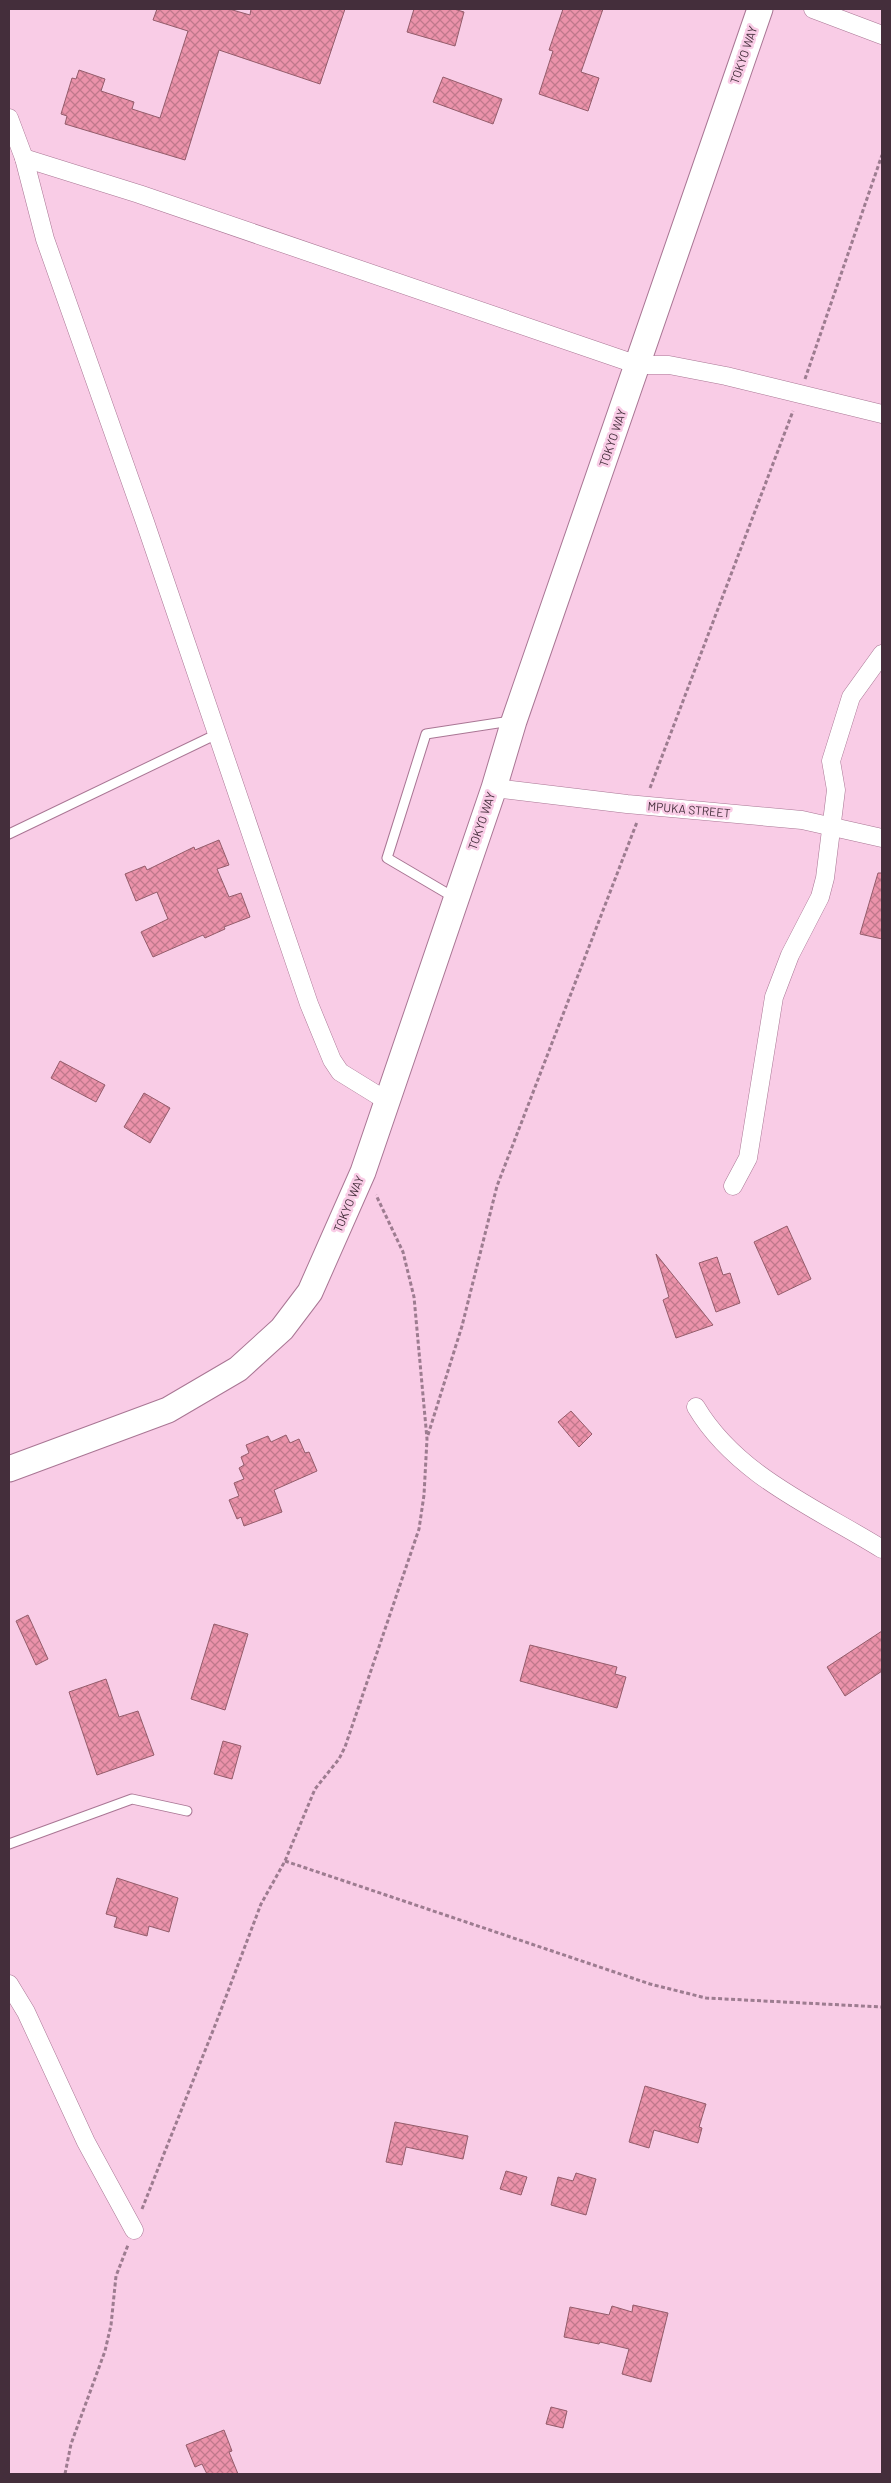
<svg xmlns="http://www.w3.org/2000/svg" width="891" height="2483" font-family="Barlow,sans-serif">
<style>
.building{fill:url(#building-cross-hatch);stroke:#945c6b}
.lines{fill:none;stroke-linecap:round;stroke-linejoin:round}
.lane-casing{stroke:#a97694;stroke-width:11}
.street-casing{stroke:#a97694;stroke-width:19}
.secondary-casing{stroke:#a97694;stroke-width:27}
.path{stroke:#9d7c90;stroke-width:3;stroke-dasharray:4 2.5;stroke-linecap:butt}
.lane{stroke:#fff;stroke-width:9}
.street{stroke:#fff;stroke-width:18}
.secondary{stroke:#fff;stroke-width:25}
.labels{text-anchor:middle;stroke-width:5;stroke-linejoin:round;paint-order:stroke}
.street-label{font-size:12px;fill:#442e3b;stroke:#f9cce6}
</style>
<defs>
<pattern id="building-cross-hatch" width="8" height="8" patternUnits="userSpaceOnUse" patternTransform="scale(1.25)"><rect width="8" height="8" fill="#eb92aa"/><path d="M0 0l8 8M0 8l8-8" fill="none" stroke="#c0788c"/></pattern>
</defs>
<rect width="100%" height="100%" fill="#f9cce6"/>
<!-- building -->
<g class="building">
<path d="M157,9H229L250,15L251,9H345L320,84L219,50L185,160L65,124L67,116L61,114L72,78L76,79L79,70L105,79L101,91L134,102L132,109L160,118L188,31L153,20Z"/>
<path d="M414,9H454L464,12L455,46L407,32Z"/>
<path d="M563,9H603L581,72L599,78L588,111L539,94L553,51L549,50Z"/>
<path d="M443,77L502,99L493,124L433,102Z"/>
<path d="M219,840L229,865L217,869L229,897L241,893L250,917L224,927L225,929L205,938L203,935L153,957L141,932L168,919L157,892L136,901L125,874L145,866L147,870L194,847L195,850Z"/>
<path d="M878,873H882V939L860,934Z"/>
<path d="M60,1061L105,1085L96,1102L51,1078Z"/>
<path d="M144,1093L170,1108L150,1143L124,1127Z"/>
<path d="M787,1226L811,1279L778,1295L754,1242Z"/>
<path d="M656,1254L713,1325L676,1338L663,1300L669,1297Z"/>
<path d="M717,1257L723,1275L730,1273L740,1303L716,1312L699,1263Z"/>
<path d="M571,1411L592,1434L579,1447L558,1422Z"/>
<path d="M286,1435L290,1443L299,1439L305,1453L309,1452L317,1471L274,1490L282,1512L244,1526L241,1517L237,1519L229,1500L239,1496L234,1483L244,1479L239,1468L244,1465L241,1457L249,1453L246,1445L268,1436L271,1442Z"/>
<path d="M28,1615L48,1659L36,1665L16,1621Z"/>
<path d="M214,1624L248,1634L225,1710L191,1699Z"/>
<path d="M882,1631V1671L845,1696L827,1667Z"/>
<path d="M530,1645L617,1667L615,1674L626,1677L617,1708L520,1681Z"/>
<path d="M106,1679L119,1717L138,1711L154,1755L97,1775L69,1692Z"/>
<path d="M223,1741L241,1746L232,1779L214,1774Z"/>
<path d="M117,1878L178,1898L169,1932L149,1926L147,1936L114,1927L117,1917L106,1914Z"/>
<path d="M645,2086L706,2104L699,2127L702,2128L698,2143L654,2130L649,2148L629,2142Z"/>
<path d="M395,2122L468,2136L463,2159L406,2147L402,2165L386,2162Z"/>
<path d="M506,2171L527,2177L521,2195L500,2189Z"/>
<path d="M576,2173L596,2179L586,2215L551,2205L558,2177L573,2181Z"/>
<path d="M633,2305L668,2313L651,2382L622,2374L629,2349L600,2342L599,2344L564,2337L570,2307L609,2315L612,2306L632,2312Z"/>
<path d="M551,2407L567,2411L563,2428L546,2424Z"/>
<path d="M224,2430L232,2451L229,2452L238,2474H207L202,2464L195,2467L186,2445Z"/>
</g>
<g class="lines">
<defs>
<g id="lane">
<path d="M9,834L217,734"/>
<path d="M455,898L387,858L426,734L511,721"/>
<path d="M9,1844L132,1799L187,1811"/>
</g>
<g id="street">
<path d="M813,9L882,35"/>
<path d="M9,118L24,158L139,194L638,365H669L726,376L882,414"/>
<path d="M24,158L45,239L145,522L309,1004L332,1060L340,1072L387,1101"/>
<path d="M494,788L627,804L802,820L882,838"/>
<path d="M733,1186L748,1158L774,997L790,955L820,897L825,878L836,790L831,761L851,697L882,654"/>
<path d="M696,1407C737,1476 816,1508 882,1549"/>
<path d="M9,1984L26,2012L86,2142L134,2230"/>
</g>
<path id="secondary" d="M9,1469L168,1410L238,1369L282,1329L310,1292L363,1172L494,788L514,721L760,9"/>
</defs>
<!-- lane casing -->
<use href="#lane" class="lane-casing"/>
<!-- street casing -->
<use href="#street" class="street-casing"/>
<!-- secondary casing -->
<use href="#secondary" class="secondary-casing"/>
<!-- path -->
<g class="path">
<path d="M805,379L882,155"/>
<path d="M650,788L793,411"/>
<path d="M428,1435L462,1326L497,1186L637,822"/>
<path d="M285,1861L650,1984L706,1998L882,2007"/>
<path d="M142,2209L216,2023L261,1904L285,1861L315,1789L339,1759L345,1747L419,1529L424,1495L427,1439L414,1297L403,1252L376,1195"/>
<path d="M65,2474L71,2444L105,2351L111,2325L116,2276L128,2245"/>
</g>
<!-- lane -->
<use href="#lane" class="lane"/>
<!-- street -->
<use href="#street" class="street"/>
<!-- secondary -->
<use href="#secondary" class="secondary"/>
</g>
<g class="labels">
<!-- street labels -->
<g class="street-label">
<text transform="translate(744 55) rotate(-71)" y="4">TOKYO WAY</text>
<text transform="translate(613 438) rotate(-71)" y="4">TOKYO WAY</text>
<text transform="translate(689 810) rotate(5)" y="4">MPUKA STREET</text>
<text transform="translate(482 821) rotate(-71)" y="4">TOKYO WAY</text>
<text transform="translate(349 1204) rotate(-67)" y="4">TOKYO WAY</text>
</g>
</g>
<!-- border -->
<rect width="891" height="2483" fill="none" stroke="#442e3b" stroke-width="20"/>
</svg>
